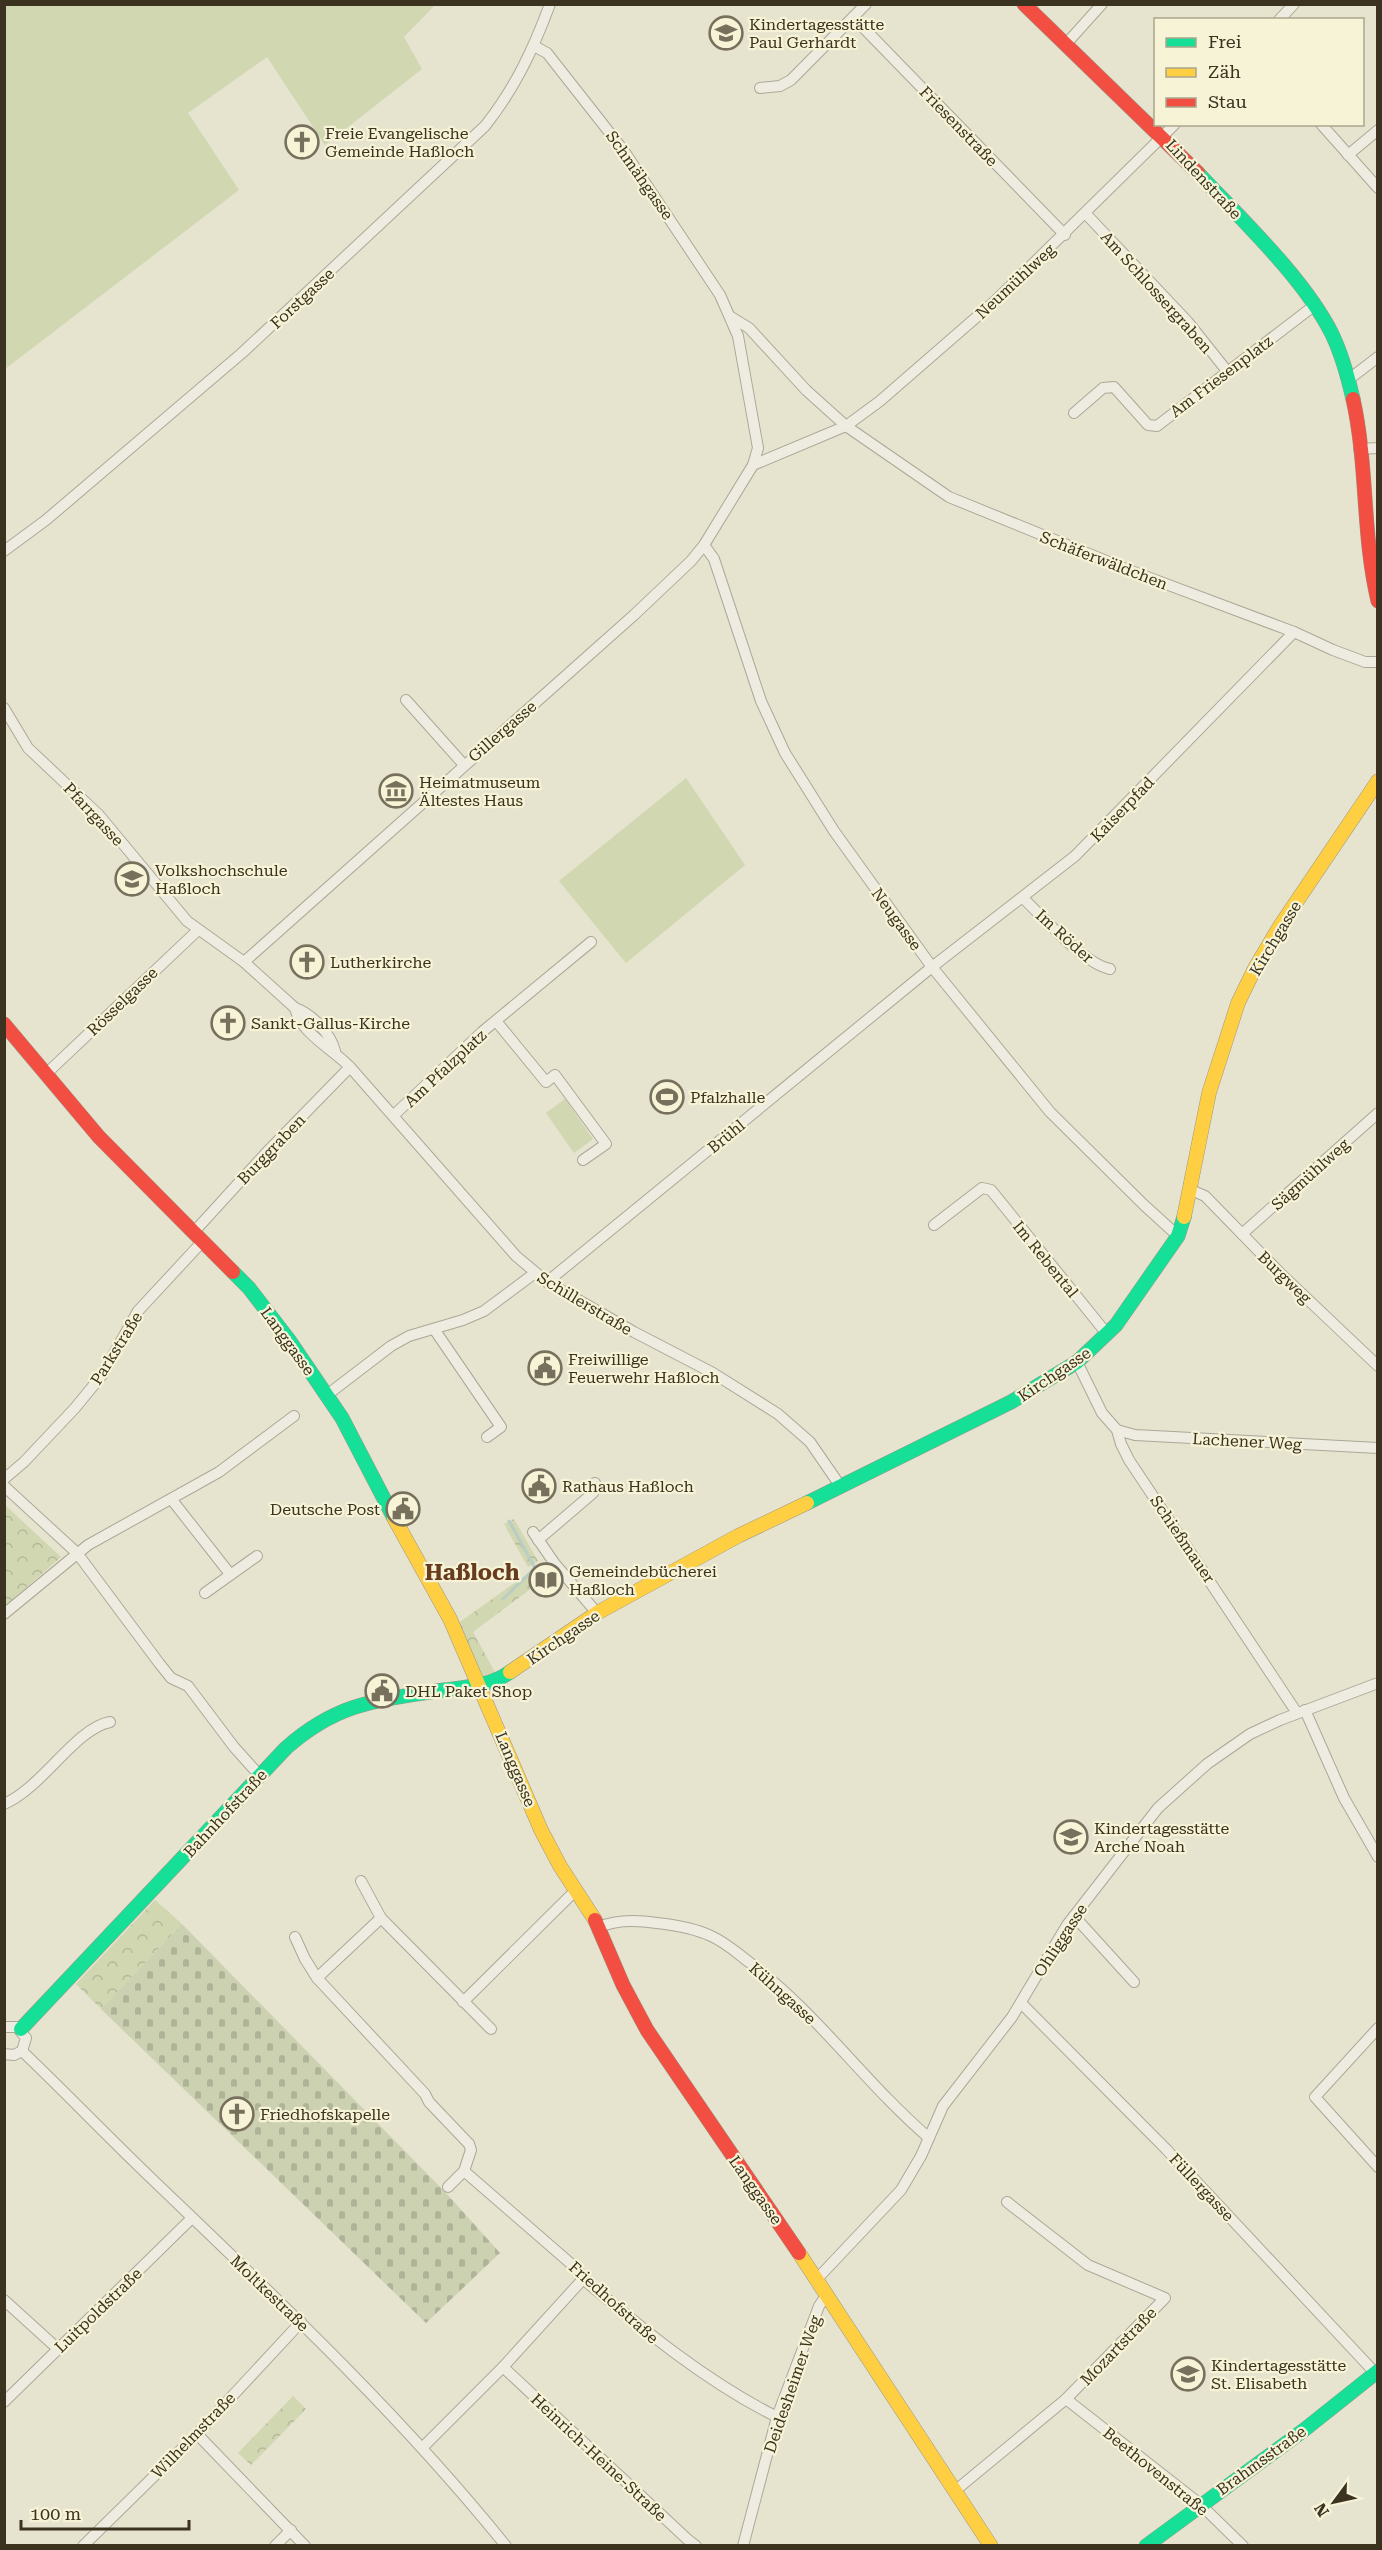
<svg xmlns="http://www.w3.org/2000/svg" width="1382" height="2550" font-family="'Roboto Serif',serif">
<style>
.green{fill:#d0d7b1}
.forest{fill:url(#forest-crowns)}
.cemetery{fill:url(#cemetery-stones)}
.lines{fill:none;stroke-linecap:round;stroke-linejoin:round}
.stream{stroke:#bacdc4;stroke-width:3}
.street-casing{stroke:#aba898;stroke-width:12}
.fast-casing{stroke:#9b9788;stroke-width:15}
.slow-casing{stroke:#9b9788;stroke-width:15}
.jam-casing{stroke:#9b9788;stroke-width:15}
.street{stroke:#eeece0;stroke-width:10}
.fast{stroke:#16e098;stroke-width:14}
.slow{stroke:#ffcf43;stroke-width:14}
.jam{stroke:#f24e42;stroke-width:14}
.labels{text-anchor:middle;stroke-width:4.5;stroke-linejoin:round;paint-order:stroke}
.poi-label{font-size:16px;fill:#3b321f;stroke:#f6f3d6;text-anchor:start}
.street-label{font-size:16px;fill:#3b321f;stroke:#f6f3d6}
.district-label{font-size:22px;font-weight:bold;fill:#683b1e;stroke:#f6f3d6}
</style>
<defs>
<pattern id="forest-crowns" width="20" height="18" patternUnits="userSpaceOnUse" patternTransform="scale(1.5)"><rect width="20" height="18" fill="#d0d7b1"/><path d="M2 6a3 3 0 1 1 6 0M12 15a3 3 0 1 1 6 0" fill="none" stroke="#b4b998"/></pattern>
<pattern id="cemetery-stones" width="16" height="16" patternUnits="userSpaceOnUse" patternTransform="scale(1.5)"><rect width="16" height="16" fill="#cbd1b1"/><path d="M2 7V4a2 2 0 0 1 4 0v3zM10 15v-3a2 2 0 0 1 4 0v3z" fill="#afb498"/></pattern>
</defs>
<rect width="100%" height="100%" fill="#e6e3cf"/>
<!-- green -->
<g class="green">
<path d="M5,4H435V5L404,37L422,69L325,145L267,57L188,113L239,190L5,369Z"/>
<path d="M686,778L745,865L626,963L559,881Z"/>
<path d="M565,1099L593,1139L574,1153L546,1113Z"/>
</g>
<!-- forest -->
<g class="forest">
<path d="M4,1504L61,1557L5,1606H4Z"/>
<path d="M514,1519L538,1561L528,1567L504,1524Z"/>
<path d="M540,1565L548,1576L473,1632L496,1674L482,1680L457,1624Z"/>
<path d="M155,1900L182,1924L101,2009L76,1984Z"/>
<path d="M293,2396L306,2409L251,2465L238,2453Z"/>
</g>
<!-- cemetery -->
<path class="cemetery" d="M182,1924L447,2194L500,2253L426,2323L101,2009Z"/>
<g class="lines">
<!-- stream -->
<path class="stream" d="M503,1599L535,1568L509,1521"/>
<defs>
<g id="street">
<path d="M853,17L1065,235"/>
<path d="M1279,20L1294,4"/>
<path d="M1066,44L1102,4"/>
<path d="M760,88L780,86L791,80L866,4"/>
<path d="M1321,124L1378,188"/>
<path d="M1348,155L1378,130"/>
<path d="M1086,214L1188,322L1227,371"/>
<path d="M731,317L749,328L806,390L846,426L949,497L1126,569L1294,632L1333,650L1365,662H1378"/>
<path d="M1348,380L1378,357"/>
<path d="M1074,413L1103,388L1114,387L1148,425L1157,426L1315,305"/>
<path d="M1359,449L1378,448"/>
<path d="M753,465L846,426L880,401L995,301L1175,124"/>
<path d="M704,545L714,559L761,701L785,753L834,831L932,967L1050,1112L1144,1205L1178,1236"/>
<path d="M4,551L46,520L242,353L485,126C515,88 533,50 550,4"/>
<path d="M406,700L464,765"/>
<path d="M4,708L28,748L99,815L187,921L244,962L295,1008C312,1014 331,1034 335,1051"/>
<path d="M1023,898C1043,917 1084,964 1110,969"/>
<path d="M244,962L634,615L691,561L704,545L753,465L758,448L738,336L720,295L624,151L547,53L534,46"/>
<path d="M295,1008C301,1034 333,1049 350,1067L516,1256L547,1282L634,1332L713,1373L778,1414L810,1442L841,1487"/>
<path d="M496,1021L546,1082L555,1075L606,1144L583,1160"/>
<path d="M47,1073L198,930"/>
<path d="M394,1115L482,1032L591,942"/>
<path d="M1191,1190L1205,1196L1281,1274L1378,1366"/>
<path d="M934,1225L982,1188L991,1190L1107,1334"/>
<path d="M193,1233L265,1154L350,1067"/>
<path d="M1242,1234L1378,1113"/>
<path d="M547,1282L932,967L1075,856L1294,632"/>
<path d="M434,1329L501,1427L487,1437"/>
<path d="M1077,1362L1102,1413L1117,1430L1121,1444L1129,1460L1297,1713"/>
<path d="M327,1395L391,1346L409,1336L463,1320L484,1311L535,1273"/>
<path d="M1117,1430L1135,1435L1378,1448"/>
<path d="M4,1479L24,1462L75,1408L102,1375L138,1311L202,1242"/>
<path d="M4,1486L77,1553L159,1663L171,1678L188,1686L234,1747L260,1776"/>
<path d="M172,1500L230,1574"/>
<path d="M533,1532L555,1564L597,1613"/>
<path d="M538,1540L593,1493L595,1483"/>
<path d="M205,1593L257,1556"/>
<path d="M4,1614L88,1545L219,1472L294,1416"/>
<path d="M1305,1710L1344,1798L1378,1857"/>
<path d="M4,1804C41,1789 76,1728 110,1722"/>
<path d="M361,1881L381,1918L491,2029"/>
<path d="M1074,1916L1134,1982"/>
<path d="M599,1927C617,1919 638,1920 657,1923C675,1925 694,1928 711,1936C725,1942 737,1953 749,1962C817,2013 865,2083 929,2138"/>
<path d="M295,1937L305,1959L317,1978L425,2094L429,2102L469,2144L471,2150L464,2171L448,2187"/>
<path d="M317,1978L381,1918"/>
<path d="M463,2002L575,1891"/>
<path d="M1021,2003L1166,2149L1378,2376"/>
<path d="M4,2027H17L26,2038L22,2051L14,2055L4,2054"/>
<path d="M1378,2028L1315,2097L1378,2167"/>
<path d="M22,2051C66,2093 108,2137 152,2179C275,2297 399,2413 506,2546"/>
<path d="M464,2171L577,2269L583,2279C644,2330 705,2381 777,2417"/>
<path d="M817,2279L901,2190L921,2156L943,2106L1012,2017L1067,1925L1158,1808L1207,1764L1250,1734L1280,1720L1378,1683"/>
<path d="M4,2300L58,2349"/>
<path d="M503,2367L687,2539L696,2546"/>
<path d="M1066,2399L1200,2504L1243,2546"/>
<path d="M4,2402L192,2218"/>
<path d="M197,2434L305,2546"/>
<path d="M423,2447L503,2367L583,2279"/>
<path d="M956,2490L1066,2399L1165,2298L1088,2265L1007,2202"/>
<path d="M83,2546L197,2434L301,2322"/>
<path d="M275,2546L291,2530"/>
<path d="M743,2546L777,2417L819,2306L827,2294"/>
</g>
<g id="fast">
<path d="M1198,173C1241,219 1304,278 1332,334C1342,355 1348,377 1353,399"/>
<path d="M233,1272L249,1288L289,1340L342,1418L394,1518"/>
<path d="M807,1503L1011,1402L1077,1362L1116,1325L1178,1236L1184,1217"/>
<path d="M21,2029L286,1748C338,1702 378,1700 444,1690C467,1687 491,1686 510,1672"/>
<path d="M1146,2546L1304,2430L1378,2371"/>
</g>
<g id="slow">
<path d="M1184,1217L1209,1093L1238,1003L1255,968L1280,926L1378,781"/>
<path d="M394,1518L450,1619L541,1830L560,1866L595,1920"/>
<path d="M510,1672L597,1613L738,1536L807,1503"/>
<path d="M799,2253L991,2546"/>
</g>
<g id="jam">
<path d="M1024,4L1198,173"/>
<path d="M1353,399C1368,466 1362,535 1378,601"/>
<path d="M4,1024L99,1137L233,1272"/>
<path d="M595,1920L623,1985L647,2030L799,2253"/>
</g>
</defs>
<!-- street casing -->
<use href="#street" class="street-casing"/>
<!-- fast casing -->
<use href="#fast" class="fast-casing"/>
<!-- slow casing -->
<use href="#slow" class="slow-casing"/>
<!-- jam casing -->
<use href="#jam" class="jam-casing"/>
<!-- street -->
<use href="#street" class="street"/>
<!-- fast -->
<use href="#fast" class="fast"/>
<!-- slow -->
<use href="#slow" class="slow"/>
<!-- jam -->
<use href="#jam" class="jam"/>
</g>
<!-- icons -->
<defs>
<symbol id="school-ring" viewBox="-11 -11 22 22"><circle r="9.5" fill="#f6f3d6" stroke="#77705d" stroke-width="1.5"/><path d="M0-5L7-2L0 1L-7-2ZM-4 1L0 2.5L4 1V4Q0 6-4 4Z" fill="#77705d"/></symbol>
<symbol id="church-ring" viewBox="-11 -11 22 22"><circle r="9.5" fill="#f6f3d6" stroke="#77705d" stroke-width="1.5"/><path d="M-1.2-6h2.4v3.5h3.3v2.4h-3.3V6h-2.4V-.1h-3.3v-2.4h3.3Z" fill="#77705d"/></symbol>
<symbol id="museum-ring" viewBox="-11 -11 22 22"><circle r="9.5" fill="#f6f3d6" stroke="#77705d" stroke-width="1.5"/><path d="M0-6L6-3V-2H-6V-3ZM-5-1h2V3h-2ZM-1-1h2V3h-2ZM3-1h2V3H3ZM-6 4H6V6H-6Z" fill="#77705d"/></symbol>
<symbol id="university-ring" viewBox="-11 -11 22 22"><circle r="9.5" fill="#f6f3d6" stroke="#77705d" stroke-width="1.5"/><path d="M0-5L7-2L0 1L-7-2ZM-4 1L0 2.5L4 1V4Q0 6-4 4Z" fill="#77705d"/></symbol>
<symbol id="stadium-ring" viewBox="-11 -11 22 22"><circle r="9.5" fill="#f6f3d6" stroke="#77705d" stroke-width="1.5"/><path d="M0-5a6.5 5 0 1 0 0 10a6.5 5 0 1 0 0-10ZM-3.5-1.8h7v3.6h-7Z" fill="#77705d"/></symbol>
<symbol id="civic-ring" viewBox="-11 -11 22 22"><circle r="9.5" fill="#f6f3d6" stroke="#77705d" stroke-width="1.5"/><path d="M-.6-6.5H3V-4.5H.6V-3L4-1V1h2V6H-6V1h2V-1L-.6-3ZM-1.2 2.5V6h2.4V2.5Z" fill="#77705d"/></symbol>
<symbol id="library-ring" viewBox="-11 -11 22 22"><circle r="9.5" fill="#f6f3d6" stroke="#77705d" stroke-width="1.5"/><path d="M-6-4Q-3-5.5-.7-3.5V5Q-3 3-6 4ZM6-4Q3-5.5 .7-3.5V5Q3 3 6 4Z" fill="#77705d"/></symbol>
</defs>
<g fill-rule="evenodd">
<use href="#school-ring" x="707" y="14" width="38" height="38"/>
<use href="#church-ring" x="283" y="123" width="38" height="38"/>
<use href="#museum-ring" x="377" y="772" width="38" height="38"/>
<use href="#university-ring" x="113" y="860" width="38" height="38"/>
<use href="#church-ring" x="288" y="943" width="38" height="38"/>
<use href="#church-ring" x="209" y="1004" width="38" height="38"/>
<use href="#stadium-ring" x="648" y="1078" width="38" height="38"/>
<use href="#civic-ring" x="526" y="1349" width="38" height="38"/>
<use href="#civic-ring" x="520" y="1467" width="38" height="38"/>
<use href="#civic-ring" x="384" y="1490" width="38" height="38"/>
<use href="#library-ring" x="527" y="1561" width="38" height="38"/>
<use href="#civic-ring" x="363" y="1672" width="38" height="38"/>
<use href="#school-ring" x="1052" y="1818" width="38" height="38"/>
<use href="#church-ring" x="218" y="2095" width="38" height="38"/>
<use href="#school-ring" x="1169" y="2355" width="38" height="38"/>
</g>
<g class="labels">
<!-- poi labels -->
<g class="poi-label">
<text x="749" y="30">Kindertagesstätte<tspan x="749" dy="18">Paul Gerhardt</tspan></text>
<text x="325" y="139">Freie Evangelische<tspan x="325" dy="18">Gemeinde Haßloch</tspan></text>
<text x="419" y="788">Heimatmuseum<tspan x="419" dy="18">Ältestes Haus</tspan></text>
<text x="155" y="876">Volkshochschule<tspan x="155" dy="18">Haßloch</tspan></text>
<text x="330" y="968">Lutherkirche</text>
<text x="251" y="1029">Sankt-Gallus-Kirche</text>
<text x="690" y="1103">Pfalzhalle</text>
<text x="568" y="1365">Freiwillige<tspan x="568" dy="18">Feuerwehr Haßloch</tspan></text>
<text x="562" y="1492">Rathaus Haßloch</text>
<text x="380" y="1515" text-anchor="end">Deutsche Post</text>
<text x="569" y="1577">Gemeindebücherei<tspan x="569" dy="18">Haßloch</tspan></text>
<text x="405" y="1697">DHL Paket Shop</text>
<text x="1094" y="1834">Kindertagesstätte<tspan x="1094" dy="18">Arche Noah</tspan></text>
<text x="260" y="2120">Friedhofskapelle</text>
<text x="1211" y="2371">Kindertagesstätte<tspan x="1211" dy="18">St. Elisabeth</tspan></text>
</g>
<!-- street labels -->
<g class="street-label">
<text transform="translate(959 126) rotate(46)" y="6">Friesenstraße</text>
<text transform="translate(640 175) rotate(55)" y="6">Schmähgasse</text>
<text transform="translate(1204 179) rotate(47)" y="6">Lindenstraße</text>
<text transform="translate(1015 281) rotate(-43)" y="6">Neumühlweg</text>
<text transform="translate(1157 292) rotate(48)" y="6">Am Schlossergraben</text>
<text transform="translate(302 298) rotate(-43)" y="6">Forstgasse</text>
<text transform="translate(1221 376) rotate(-37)" y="6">Am Friesenplatz</text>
<text transform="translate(1104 560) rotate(21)" y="6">Schäferwäldchen</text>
<text transform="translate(502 731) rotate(-41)" y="6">Gillergasse</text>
<text transform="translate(1122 809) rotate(-46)" y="6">Kaiserpfad</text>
<text transform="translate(94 814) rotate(47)" y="6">Pfarrgasse</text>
<text transform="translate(897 919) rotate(54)" y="6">Neugasse</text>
<text transform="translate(1065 936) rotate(42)" y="6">Im Röder</text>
<text transform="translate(1275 938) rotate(-59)" y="6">Kirchgasse</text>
<text transform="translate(122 1001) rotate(-44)" y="6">Rösselgasse</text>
<text transform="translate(445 1068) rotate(-43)" y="6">Am Pfalzplatz</text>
<text transform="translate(726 1136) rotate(-39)" y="6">Brühl</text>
<text transform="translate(271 1149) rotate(-46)" y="6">Burggraben</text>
<text transform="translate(1310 1174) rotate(-42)" y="6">Sägmühlweg</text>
<text transform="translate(1046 1259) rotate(51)" y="6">Im Rebental</text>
<text transform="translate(1285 1277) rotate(44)" y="6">Burgweg</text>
<text transform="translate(585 1303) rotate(31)" y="6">Schillerstraße</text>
<text transform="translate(288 1341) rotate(54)" y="6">Langgasse</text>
<text transform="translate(116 1348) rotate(-58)" y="6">Parkstraße</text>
<text transform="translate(1054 1374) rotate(-34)" y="6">Kirchgasse</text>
<text transform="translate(1247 1441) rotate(3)" y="6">Lachener Weg</text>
<text transform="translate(1183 1539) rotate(56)" y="6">Schießmauer</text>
<text transform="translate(563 1637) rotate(-34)" y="6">Kirchgasse</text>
<text transform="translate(516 1769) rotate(67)" y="6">Langgasse</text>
<text transform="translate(225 1813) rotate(-47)" y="6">Bahnhofstraße</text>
<text transform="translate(1060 1940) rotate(-57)" y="6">Ohliggasse</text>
<text transform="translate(783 1993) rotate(42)" y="6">Kühngasse</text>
<text transform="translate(1202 2187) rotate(47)" y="6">Füllergasse</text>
<text transform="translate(756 2190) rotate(55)" y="6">Langgasse</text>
<text transform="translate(270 2293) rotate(44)" y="6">Moltkestraße</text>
<text transform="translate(614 2302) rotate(42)" y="6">Friedhofstraße</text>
<text transform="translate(98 2310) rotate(-44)" y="6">Luitpoldstraße</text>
<text transform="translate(1118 2346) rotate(-46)" y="6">Mozartstraße</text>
<text transform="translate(792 2384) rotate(-71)" y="6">Deidesheimer Weg</text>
<text transform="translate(193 2435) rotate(-46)" y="6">Wilhelmstraße</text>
<text transform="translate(599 2457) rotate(43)" y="6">Heinrich-Heine-Straße</text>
<text transform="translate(1261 2460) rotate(-36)" y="6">Brahmsstraße</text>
<text transform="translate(1156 2471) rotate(39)" y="6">Beethovenstraße</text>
</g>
<!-- district labels -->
<g class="district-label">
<text x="472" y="1580">Haßloch</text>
</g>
</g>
<!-- border -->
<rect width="1382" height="2550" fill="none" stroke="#3b321f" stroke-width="12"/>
<!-- legend -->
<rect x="1154" y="18" width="210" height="108" fill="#f6f3d6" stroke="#aba68d" stroke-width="1.5"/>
<rect x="1166" y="38" width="30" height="9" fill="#16e098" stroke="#aba68d" stroke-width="1.5"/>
<text x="1208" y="48" font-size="18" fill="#3b321f">Frei</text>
<rect x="1166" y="68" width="30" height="9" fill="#ffcf43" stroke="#aba68d" stroke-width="1.5"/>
<text x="1208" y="78" font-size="18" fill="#3b321f">Zäh</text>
<rect x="1166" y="98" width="30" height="9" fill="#f24e42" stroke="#aba68d" stroke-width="1.5"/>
<text x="1208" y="108" font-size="18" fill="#3b321f">Stau</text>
<!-- north arrow -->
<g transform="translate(1334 2502) rotate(237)" stroke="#f6f3d6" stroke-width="4.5" paint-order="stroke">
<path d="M0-4.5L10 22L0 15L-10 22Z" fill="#3b321f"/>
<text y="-9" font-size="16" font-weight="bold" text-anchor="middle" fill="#3b321f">N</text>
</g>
<!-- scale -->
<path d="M21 2520v9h168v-9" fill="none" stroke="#3b321f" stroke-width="3"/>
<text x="30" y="2520" font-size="18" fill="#3b321f" stroke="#f6f3d6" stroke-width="4.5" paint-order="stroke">100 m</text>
</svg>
